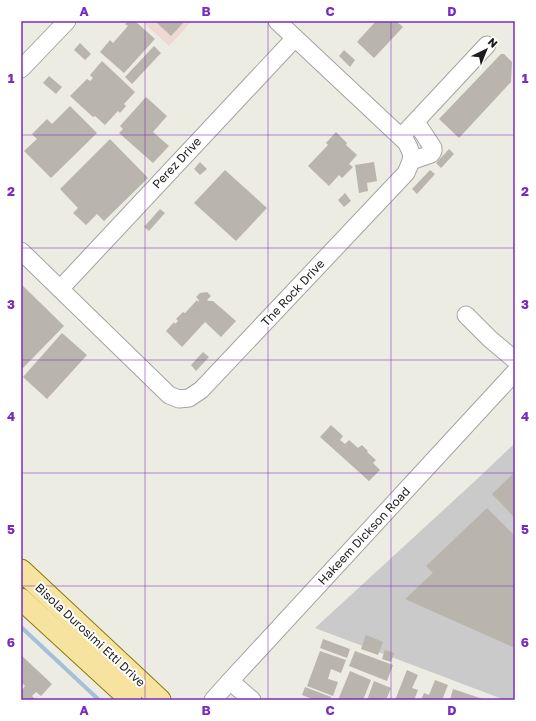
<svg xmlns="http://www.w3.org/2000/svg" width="536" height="721" font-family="'Golos Text',sans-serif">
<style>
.commercial{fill:#edd9d2}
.religious{fill:#cacaca}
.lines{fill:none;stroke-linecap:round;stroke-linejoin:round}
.stream{stroke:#a5c1d8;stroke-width:4}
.building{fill:#b9b4ac}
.minor-casing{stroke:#a3a3a3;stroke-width:19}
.major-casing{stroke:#8b7c09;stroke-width:23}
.minor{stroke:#fff;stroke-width:17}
.major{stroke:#f6e39f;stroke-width:21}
.grid{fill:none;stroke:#7b2cbf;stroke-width:1;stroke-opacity:0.55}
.labels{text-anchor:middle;stroke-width:4;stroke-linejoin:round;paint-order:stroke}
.street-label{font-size:12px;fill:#1c1c1c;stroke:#fff}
.neatline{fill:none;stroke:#7b2cbf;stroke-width:1.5}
.grid-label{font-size:13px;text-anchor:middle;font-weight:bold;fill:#7b2cbf}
</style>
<rect width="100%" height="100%" fill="#edece2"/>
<!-- commercial -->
<path class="commercial" d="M142,21H192L169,46Z"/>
<!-- religious -->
<path class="religious" d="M515,443V700H505L315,628L475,481Z"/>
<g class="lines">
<!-- stream -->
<path class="stream" d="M21,627L99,700"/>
</g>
<!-- building -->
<g class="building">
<path d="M128,21H135L155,39L124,73L100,52L110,40L113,43L128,26L125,24Z"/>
<path d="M155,21H185L171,36Z"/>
<path d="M376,21H396L403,27L374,58L357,42Z"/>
<path d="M80,43L91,54L85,60L74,50Z"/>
<path d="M154,46L161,53L132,84L125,77Z"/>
<path d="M344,50L355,60L350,67L339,56Z"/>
<path d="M501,54H504L512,62L511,82L459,138L439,119Z"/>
<path d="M102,61L135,92L124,104L126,106L120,113L118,111L105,125L95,116L93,117L70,96L87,79L90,81L93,78L90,75Z"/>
<path d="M49,76L62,87L56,94L43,83Z"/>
<path d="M146,97L167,116L153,132L169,146L153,163L119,133L123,129L120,126Z"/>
<path d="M70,106L97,133L51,178L24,151L37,139L32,134L47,119L52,124Z"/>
<path d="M336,132L347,143L346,145L357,155L349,164L353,167L342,178L339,175L329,186L308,166L328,145L326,143Z"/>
<path d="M110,139L148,178L104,221L97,214L86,225L73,213L78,208L60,189Z"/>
<path d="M449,149L454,154L441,168L436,163Z"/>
<path d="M200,162L207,169L200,175L194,169Z"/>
<path d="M374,162L377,181L367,183L368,191L359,193L355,165Z"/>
<path d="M225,170L267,208L236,241L194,203Z"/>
<path d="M430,170L435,174L417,194L412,189Z"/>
<path d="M345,193L351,201L344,207L338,200Z"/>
<path d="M160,209L165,213L149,231L144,227Z"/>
<path d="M21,284L64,326L21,370Z"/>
<path d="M207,292L211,296L207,300L209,301H213L236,321L221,337L205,322L182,347L166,331L174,322L175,324L178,321L176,319L183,312L185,313L197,300L198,302L199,300L196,297L200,293Z"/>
<path d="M62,333L87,355L47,399L23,377Z"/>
<path d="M203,352L209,357L196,371L191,365Z"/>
<path d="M331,425L343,436L340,440L345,444L349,440L358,448L362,445L368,451L367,452L376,460L373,463L380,470L369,481L320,437Z"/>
<path d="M515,472V518L492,494Z"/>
<path d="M487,508L515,536V628L514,629L515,631V648L405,599L433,573L426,566Z"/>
<path d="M366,635L383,642L378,655L361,649Z"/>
<path d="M323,639L350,649L347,658L320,648Z"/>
<path d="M385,650L394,653L391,662L382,659Z"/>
<path d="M320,651L346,660L341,673L331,669L328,679L338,682L333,696L307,686Z"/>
<path d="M355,651L393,665L387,681L349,666Z"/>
<path d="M21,655L52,684L41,696L36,692L32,696L36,700H21V687L23,689L25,686L21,682Z"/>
<path d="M407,670L418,675L412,688L418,690L414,700H395Z"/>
<path d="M350,671L371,680L363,700H338Z"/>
<path d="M435,680L448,685L442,700H421L424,693L429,695Z"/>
<path d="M374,681L391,688L386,700H367Z"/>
<path d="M305,687L331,697L330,700H315L302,695Z"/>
<path d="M453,689L486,700H450Z"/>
</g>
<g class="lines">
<defs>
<g id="minor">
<path d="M21,69L67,21"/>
<path d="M401,137L487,45"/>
<path d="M411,161L431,154L433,151V148L416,122"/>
<path d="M21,251L169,395L179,399L189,398L201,390L406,173C413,158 414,156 406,142L277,21"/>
<path d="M60,289L295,38"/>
<path d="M466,315L490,339L515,360"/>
<path d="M230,681L252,700"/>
<path d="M213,700L230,681L515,372"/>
</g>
<g id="major">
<path d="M21,570L160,700"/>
<path d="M21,599L131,700"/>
</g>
</defs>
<!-- minor casing -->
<use href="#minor" class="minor-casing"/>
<!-- major casing -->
<use href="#major" class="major-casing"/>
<!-- minor -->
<use href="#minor" class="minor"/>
<!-- major -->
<use href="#major" class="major"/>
</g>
<!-- grid -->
<path class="grid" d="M145,21V700M268,21V700M391,21V700M21,135H515M21,248H515M21,360H515M21,473H515M21,586H515"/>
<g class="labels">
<!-- street labels -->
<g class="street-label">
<text transform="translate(177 163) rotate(-47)" y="4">Perez Drive</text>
<text transform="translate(293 293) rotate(-47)" y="4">The Rock Drive</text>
<text transform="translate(364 536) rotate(-47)" y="4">Hakeem Dickson Road</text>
<text transform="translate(90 635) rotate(43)" y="4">Bisola Durosimi Etti Drive</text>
</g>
</g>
<!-- border -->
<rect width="536" height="721" fill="none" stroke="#ffffff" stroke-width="44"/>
<!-- north arrow -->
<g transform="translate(486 50) rotate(43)" stroke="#ffffff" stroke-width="3" paint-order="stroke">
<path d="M0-3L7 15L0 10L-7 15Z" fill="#1c1c1c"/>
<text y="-6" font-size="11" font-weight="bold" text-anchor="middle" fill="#1c1c1c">N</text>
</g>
<rect x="22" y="22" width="492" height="677" class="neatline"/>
<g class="grid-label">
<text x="84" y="16">A</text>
<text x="206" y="16">B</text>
<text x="330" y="16">C</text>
<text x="452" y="16">D</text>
<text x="11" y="83">1</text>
<text x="525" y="83">1</text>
<text x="11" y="196">2</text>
<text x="525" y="196">2</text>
<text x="11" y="309">3</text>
<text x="525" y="309">3</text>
<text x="11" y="421">4</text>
<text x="525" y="421">4</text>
<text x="11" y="534">5</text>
<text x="525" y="534">5</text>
<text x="11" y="647">6</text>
<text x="525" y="647">6</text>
<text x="84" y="715">A</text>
<text x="206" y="715">B</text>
<text x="330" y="715">C</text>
<text x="452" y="715">D</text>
</g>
</svg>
